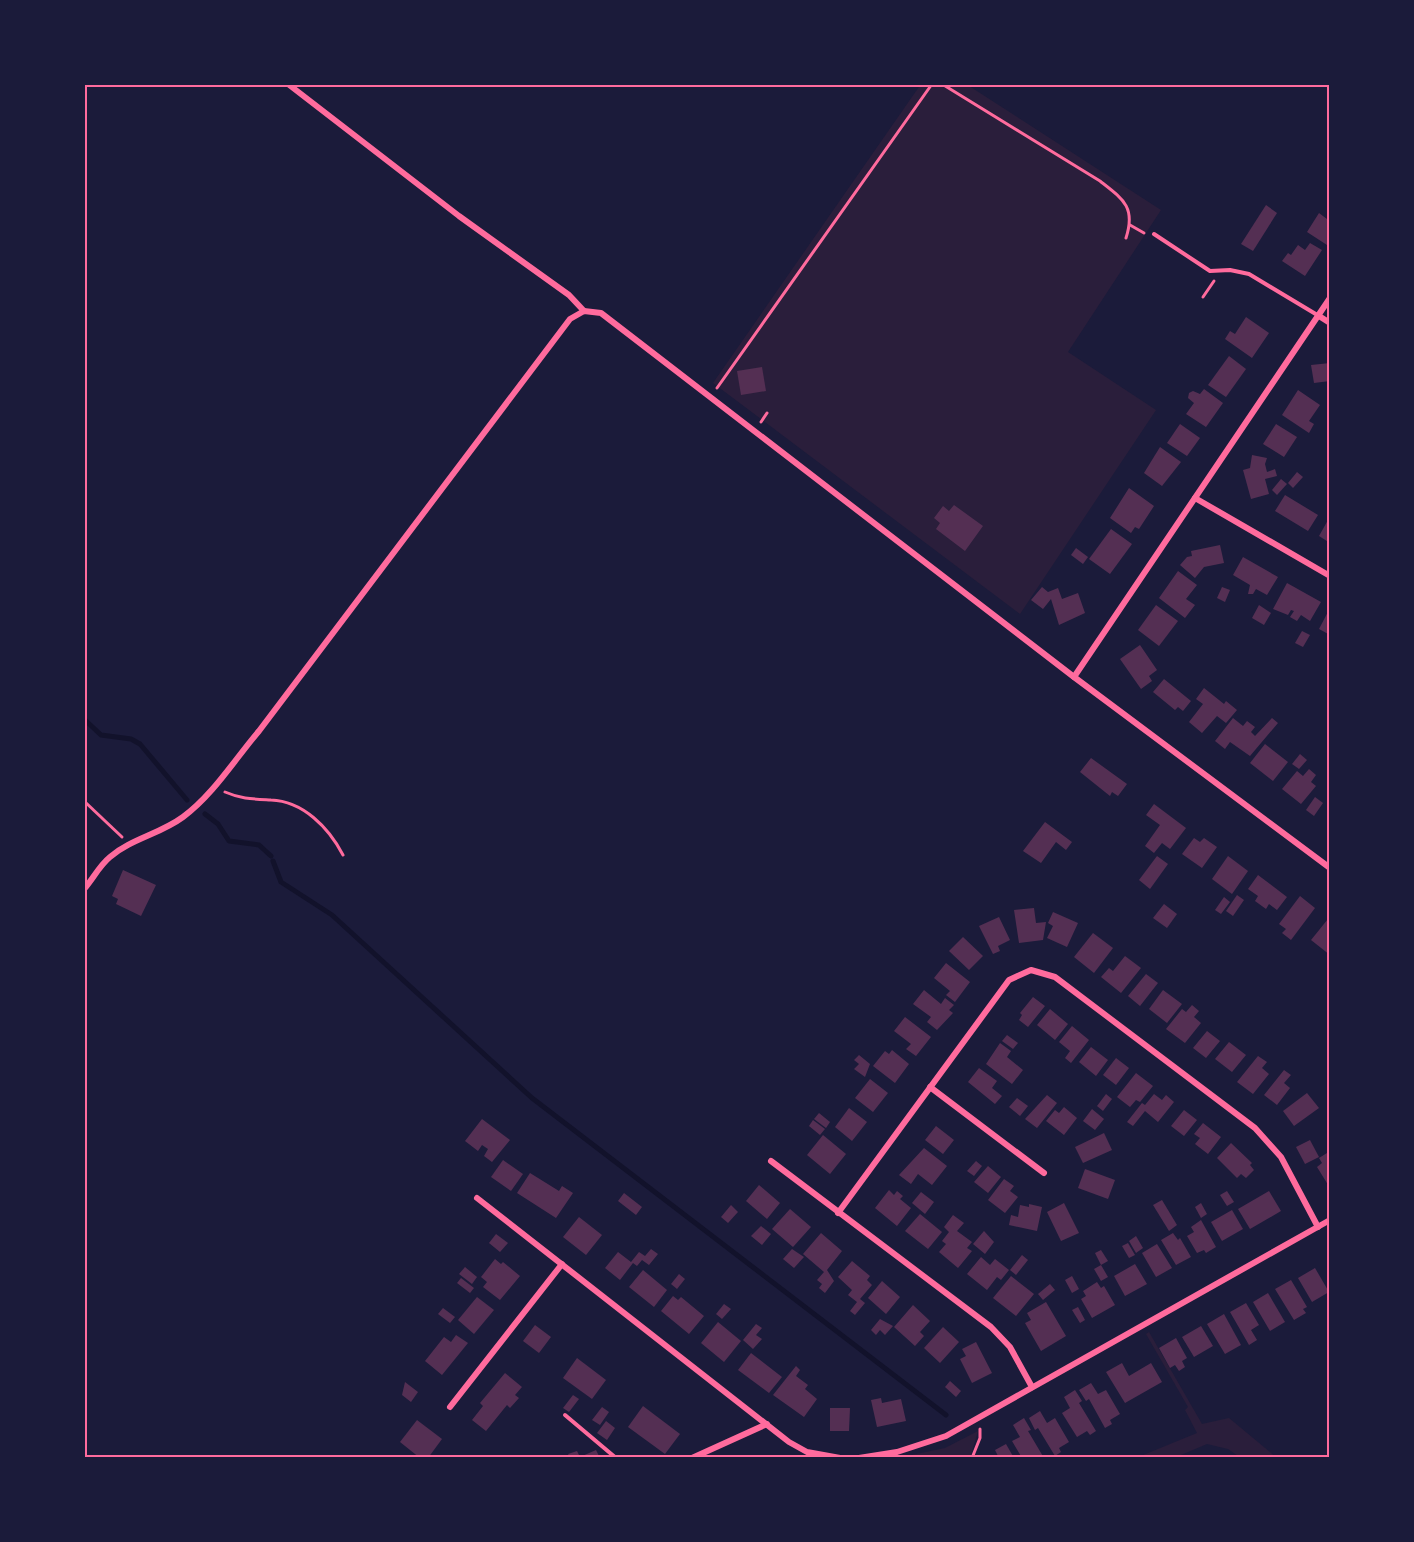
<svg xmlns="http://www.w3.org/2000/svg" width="1414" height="1542" font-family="'Varela Round',sans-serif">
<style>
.green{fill:#2a1e3b}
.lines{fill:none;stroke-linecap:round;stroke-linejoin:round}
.stream{stroke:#12122b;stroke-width:5}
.building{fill:#542f53}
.path{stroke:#ff6b9d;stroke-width:3}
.service{stroke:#ff6b9d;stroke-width:4}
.minor{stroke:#ff6b9d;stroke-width:6}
.neatline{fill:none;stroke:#ff6b9d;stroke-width:2}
</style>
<rect width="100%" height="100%" fill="#1b1b3a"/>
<!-- green -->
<g class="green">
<path d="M921,84H966L1161,210L1068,352L1156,410L1020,614L713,383Z"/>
<path d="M1149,1332L1202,1424L1229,1418L1277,1458H1241L1228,1449L1207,1444L1174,1458H1136L1197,1433L1185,1410L1188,1407L1146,1334Z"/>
<path d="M978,1431L970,1458H897L945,1448Z"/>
</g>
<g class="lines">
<!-- stream -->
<g class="stream">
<path d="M84,719L101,735L131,739L140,744L187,800"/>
<path d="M205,814L218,824L229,841L259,845L271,856"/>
<path d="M273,861L281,882L332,915L532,1098L946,1415"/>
</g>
</g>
<!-- building -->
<g class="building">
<path d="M1266,205L1277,213L1253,251L1241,244Z"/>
<path d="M1319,213L1327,219L1330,215V240L1327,245L1307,232Z"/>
<path d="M1310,243L1322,250L1305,276L1282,261L1288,253L1291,255L1298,245L1305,250Z"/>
<path d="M1246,317L1269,333L1252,358L1225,339L1230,331L1235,334Z"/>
<path d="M1229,356L1246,369L1226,397L1208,385Z"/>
<path d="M1330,363V381L1314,383L1311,365Z"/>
<path d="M762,367L766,391L741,395L737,371Z"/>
<path d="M1204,389L1223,403L1206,427L1186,414L1194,403L1188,398L1189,393L1193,391L1200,394Z"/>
<path d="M1298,390L1320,405L1309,421L1314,424L1309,433L1282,415Z"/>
<path d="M1180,424L1200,438L1187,456L1167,443Z"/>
<path d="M1276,424L1297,437L1284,457L1263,444Z"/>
<path d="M1160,447L1181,462L1162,486L1144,473Z"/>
<path d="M1252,455L1267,458L1265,464L1267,472L1275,469L1277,476L1265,479L1269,494L1251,499L1243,470L1250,468Z"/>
<path d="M1297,472L1303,477L1293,488L1288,483Z"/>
<path d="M1281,479L1287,484L1277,495L1272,490Z"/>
<path d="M1129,488L1154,506L1139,529L1135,527L1131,533L1110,518Z"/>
<path d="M1285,495L1318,515L1308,531L1275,511Z"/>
<path d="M954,505L983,526L965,551L936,529L940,523L934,518L943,506L949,511Z"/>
<path d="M1328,520L1330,521V543L1319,536Z"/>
<path d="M1111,529L1132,544L1110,574L1089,559Z"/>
<path d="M1220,545L1224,563L1204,567L1195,578L1180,565L1187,557L1192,556L1191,551Z"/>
<path d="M1076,548L1088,557L1083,564L1071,555Z"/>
<path d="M1243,557L1278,577L1267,595L1256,589L1253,594H1248L1250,585L1233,575Z"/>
<path d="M1178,571L1197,585L1186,599L1195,605L1185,618L1159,598Z"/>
<path d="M1287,583L1321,602L1310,621L1301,615L1297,621L1290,617L1294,611L1291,610L1288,615L1273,609Z"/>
<path d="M1042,587L1048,592L1058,588L1062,599L1078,593L1085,613L1059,625L1051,599L1043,609L1031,600Z"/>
<path d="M1222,587L1230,590L1225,602L1217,598Z"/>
<path d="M1156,605L1178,621L1159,646L1138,630Z"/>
<path d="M1259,605L1271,613L1264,625L1252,618Z"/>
<path d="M1330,608V635L1319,629Z"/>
<path d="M1302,631L1310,635L1303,647L1295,643Z"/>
<path d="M1140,645L1157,670L1149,676L1152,681L1141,689L1120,659Z"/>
<path d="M1164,679L1191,701L1183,711L1178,707L1175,710L1153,692Z"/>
<path d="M1204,688L1224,704L1226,701L1237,710L1226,723L1217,716L1202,733L1189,722L1203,704L1196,699Z"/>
<path d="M1233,718L1243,726L1247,721L1255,727L1251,732L1255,736L1272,718L1278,723L1250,756L1230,742L1225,749L1215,741Z"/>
<path d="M1265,744L1288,762L1273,781L1250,763Z"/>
<path d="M1300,754L1307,760L1299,769L1292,764Z"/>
<path d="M1091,758L1127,784L1118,796L1112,792L1110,796L1080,772Z"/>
<path d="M1309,769L1316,775L1311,782L1316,786L1301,804L1282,789L1297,771L1303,776Z"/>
<path d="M1315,797L1323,803L1314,816L1306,810Z"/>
<path d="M1154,804L1186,828L1170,849L1162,843L1154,853L1145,846L1160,825L1146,815Z"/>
<path d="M1045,822L1072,842L1066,850L1056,842L1041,863L1023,851Z"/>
<path d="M1194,838L1200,842L1204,838L1217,847L1202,868L1182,854Z"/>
<path d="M1157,856L1168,864L1150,889L1139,880Z"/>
<path d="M1228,856L1248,871L1232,894L1212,879Z"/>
<path d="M123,870L156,885L141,916L116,904L118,899L112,896Z"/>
<path d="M1258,875L1287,897L1277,910L1269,904L1266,909L1255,901L1258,896L1248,889Z"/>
<path d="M1237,895L1244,900L1233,916L1226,911Z"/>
<path d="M1300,896L1315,908L1291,940L1282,933L1286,929L1279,924Z"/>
<path d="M1224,897L1230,902L1221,914L1215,910Z"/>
<path d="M1164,904L1177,914L1167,928L1153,918Z"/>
<path d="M1034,908L1036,923L1046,922L1043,940L1019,943L1014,910Z"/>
<path d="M1053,912L1078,923L1067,947L1047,938L1053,926L1048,923Z"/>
<path d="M999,917L1010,940L998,946L1000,951L993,954L979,926Z"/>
<path d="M1328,919L1330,920V955L1311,940Z"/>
<path d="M1093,933L1113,948L1094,973L1074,957Z"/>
<path d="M963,937L983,956L969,970L949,951Z"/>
<path d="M1125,956L1141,968L1121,993L1101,977L1109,968L1113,971Z"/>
<path d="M946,963L970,982L955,1002L946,995L950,991L934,978Z"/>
<path d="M1146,974L1158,983L1140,1006L1128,996Z"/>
<path d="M924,990L941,1004L945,998L954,1005L949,1010L953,1013L937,1030L927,1022L931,1017L913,1004Z"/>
<path d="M1163,990L1182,1004L1167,1023L1149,1009Z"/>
<path d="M1033,997L1045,1006L1028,1027L1019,1020L1022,1015L1020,1013Z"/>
<path d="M1192,1005L1199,1011L1194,1017L1201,1023L1185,1043L1166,1029L1182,1009L1186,1012Z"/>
<path d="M1050,1009L1068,1024L1055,1040L1037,1025Z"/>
<path d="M905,1017L931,1037L916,1056L906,1049L911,1044L894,1031Z"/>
<path d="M1072,1026L1089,1040L1071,1063L1065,1058L1070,1051L1059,1042Z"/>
<path d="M1207,1031L1220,1041L1206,1058L1193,1048Z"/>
<path d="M1007,1035L1018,1043L1013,1049L1002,1041Z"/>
<path d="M1229,1042L1246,1055L1232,1072L1215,1059Z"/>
<path d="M1000,1043L1011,1051L1007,1057L1023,1070L1012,1084L986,1064Z"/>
<path d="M1091,1047L1108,1060L1096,1076L1079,1062Z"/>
<path d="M892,1050L909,1064L895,1083L873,1066L885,1051L889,1054Z"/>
<path d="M859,1055L870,1064L865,1077L854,1069L859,1064L854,1060Z"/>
<path d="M1258,1056L1267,1062L1262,1068L1269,1074L1253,1094L1237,1082Z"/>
<path d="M1116,1058L1129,1068L1116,1085L1103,1075Z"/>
<path d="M979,1068L997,1081L992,1088L1002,1096L995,1104L968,1082Z"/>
<path d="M1284,1070L1291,1075L1284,1083L1290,1088L1277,1105L1264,1095Z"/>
<path d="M1136,1073L1153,1086L1140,1102L1136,1100L1130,1107L1117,1097Z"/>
<path d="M870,1079L888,1093L873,1112L855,1098Z"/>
<path d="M1307,1093L1319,1108L1294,1126L1283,1111Z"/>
<path d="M1106,1094L1112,1099L1103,1111L1097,1106Z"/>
<path d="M1154,1094L1162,1100L1166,1095L1174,1102L1158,1122L1145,1111L1133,1126L1127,1122L1142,1103L1145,1105Z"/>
<path d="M1047,1095L1057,1103L1037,1128L1025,1119Z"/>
<path d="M1017,1098L1028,1106L1020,1116L1009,1107Z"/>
<path d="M1064,1107L1077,1118L1064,1135L1046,1121L1055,1110L1059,1113Z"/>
<path d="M849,1108L867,1122L852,1141L835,1127Z"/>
<path d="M1092,1109L1104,1119L1095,1130L1083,1121Z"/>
<path d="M1184,1110L1197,1120L1184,1136L1171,1126Z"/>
<path d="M819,1113L830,1122L826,1128L814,1119Z"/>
<path d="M482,1119L510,1140L492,1162L484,1156L488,1149L482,1145L478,1151L465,1141Z"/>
<path d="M813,1120L825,1129L820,1135L809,1126Z"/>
<path d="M1203,1123L1221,1137L1208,1154L1195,1144L1200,1138L1194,1134Z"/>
<path d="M936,1126L954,1140L943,1154L925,1140Z"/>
<path d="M1104,1133L1112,1150L1083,1163L1075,1147Z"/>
<path d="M823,1135L846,1154L830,1174L807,1155Z"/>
<path d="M1310,1140L1319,1157L1305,1164L1296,1147Z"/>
<path d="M1231,1143L1252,1163L1250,1165L1254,1170L1246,1178L1241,1174L1237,1178L1217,1158Z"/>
<path d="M924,1148L947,1166L932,1185L918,1174L911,1184L899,1175Z"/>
<path d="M1327,1153L1330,1158V1188L1317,1167L1322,1163L1319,1158Z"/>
<path d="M503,1160L523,1174L511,1191L491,1177Z"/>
<path d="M976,1161L982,1166L974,1176L967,1171Z"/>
<path d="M988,1166L1001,1177L988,1193L974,1182Z"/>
<path d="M1085,1169L1115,1180L1108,1199L1078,1188Z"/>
<path d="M530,1173L559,1191L562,1186L573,1193L556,1218L517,1193Z"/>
<path d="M1004,1179L1014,1186L1010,1191L1018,1197L1005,1213L988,1200Z"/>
<path d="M759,1185L780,1203L767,1219L746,1201Z"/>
<path d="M889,1190L894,1195L897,1191L903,1196L900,1199L911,1208L897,1226L875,1208Z"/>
<path d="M1227,1191L1234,1202L1227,1206L1220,1195Z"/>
<path d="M1269,1191L1281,1211L1250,1229L1238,1209Z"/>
<path d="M921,1192L934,1202L925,1214L912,1203Z"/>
<path d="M624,1193L642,1207L636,1215L618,1201Z"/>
<path d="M1162,1200L1177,1225L1169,1231L1153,1205Z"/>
<path d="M1064,1203L1079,1233L1061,1241L1047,1212Z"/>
<path d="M1201,1203L1207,1214L1201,1218L1195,1207Z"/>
<path d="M1029,1204L1042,1207L1037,1231L1009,1225L1011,1215L1018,1217L1020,1205L1029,1207Z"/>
<path d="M731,1205L738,1212L728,1223L721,1217Z"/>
<path d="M790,1209L811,1227L793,1247L772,1229Z"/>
<path d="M1232,1210L1243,1229L1222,1241L1211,1222Z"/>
<path d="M920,1214L942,1232L928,1249L905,1231Z"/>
<path d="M953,1215L964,1223L957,1231L972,1242L967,1248L972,1251L958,1268L939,1252L946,1244L942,1241L949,1232L944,1227Z"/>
<path d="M579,1217L602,1235L586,1255L563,1237Z"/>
<path d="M1201,1220L1216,1247L1206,1253L1204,1250L1197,1253L1187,1236L1194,1232L1191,1227Z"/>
<path d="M761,1226L771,1234L762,1245L751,1236Z"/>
<path d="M984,1231L994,1242L985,1254L973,1244Z"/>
<path d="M821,1233L842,1251L827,1270L834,1281L825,1293L819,1288L822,1284L817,1280L824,1272L803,1254Z"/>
<path d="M1173,1233L1178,1240L1180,1238L1191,1257L1176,1265L1161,1240Z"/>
<path d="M496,1234L508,1243L500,1252L489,1243Z"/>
<path d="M1136,1236L1143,1248L1136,1253L1129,1241Z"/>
<path d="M1128,1243L1135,1255L1129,1258L1122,1246Z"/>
<path d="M1157,1244L1172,1268L1156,1277L1142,1253Z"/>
<path d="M651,1249L658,1254L649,1265L642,1260L637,1266L633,1263L620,1280L605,1268L618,1252L631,1262L639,1252L645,1256Z"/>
<path d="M792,1249L804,1257L794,1268L783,1259Z"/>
<path d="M1101,1250L1108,1261L1101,1265L1095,1253Z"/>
<path d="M1022,1255L1028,1260L1016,1275L1010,1270Z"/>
<path d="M981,1257L990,1265L995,1259L1009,1270L1001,1280L997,1277L987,1290L967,1274Z"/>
<path d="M495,1259L501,1264L503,1262L520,1276L500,1300L483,1287L487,1282L481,1277Z"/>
<path d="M852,1261L870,1276L867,1280L872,1285L860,1299L865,1303L855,1315L850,1311L857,1302L848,1295L852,1290L838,1277Z"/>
<path d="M1135,1264L1147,1284L1125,1296L1114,1276Z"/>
<path d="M1101,1265L1108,1277L1101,1281L1094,1269Z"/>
<path d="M465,1267L477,1277L472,1284L459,1274Z"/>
<path d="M1315,1268L1329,1292L1312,1302L1298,1278Z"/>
<path d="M643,1270L667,1290L654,1307L629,1287Z"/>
<path d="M679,1274L685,1279L677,1289L671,1284Z"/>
<path d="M1011,1276L1034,1294L1016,1316L993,1298Z"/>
<path d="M1072,1276L1079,1289L1072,1293L1065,1280Z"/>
<path d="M461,1278L474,1288L470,1293L457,1283Z"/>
<path d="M1291,1280L1307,1307L1303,1309L1306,1313L1294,1320L1275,1289Z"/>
<path d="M882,1281L900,1297L886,1314L868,1298Z"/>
<path d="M1097,1282L1101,1288L1104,1286L1115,1305L1092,1318L1081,1299L1086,1296L1083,1291Z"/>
<path d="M1050,1284L1055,1290L1043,1300L1038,1294Z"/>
<path d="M1268,1293L1285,1322L1270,1331L1253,1302Z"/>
<path d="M673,1296L678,1300L681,1297L704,1316L689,1334L661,1311Z"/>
<path d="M477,1297L494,1310L474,1334L458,1320Z"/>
<path d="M1046,1302L1066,1336L1041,1351L1025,1323L1031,1320L1027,1313Z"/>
<path d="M1246,1303L1259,1325L1251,1330L1257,1340L1249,1345L1230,1312Z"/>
<path d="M724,1304L731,1309L722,1319L716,1314Z"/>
<path d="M913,1305L930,1321L920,1332L924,1336L915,1346L894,1327Z"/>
<path d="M1078,1307L1085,1320L1080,1323L1072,1310Z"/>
<path d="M443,1308L455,1317L450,1323L438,1314Z"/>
<path d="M1224,1314L1241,1345L1225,1354L1207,1324Z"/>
<path d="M880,1319L893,1326L885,1335L880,1330L876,1335L871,1330Z"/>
<path d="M718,1322L741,1341L724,1362L701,1343Z"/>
<path d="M756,1324L762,1328L756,1335L762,1339L753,1349L743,1340Z"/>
<path d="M535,1325L551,1337L539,1353L523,1341Z"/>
<path d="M1201,1326L1213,1346L1194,1357L1182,1337Z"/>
<path d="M943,1327L959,1342L940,1363L924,1348Z"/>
<path d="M456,1335L468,1343L442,1375L425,1361L444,1337L451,1342Z"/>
<path d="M1176,1338L1187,1358L1182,1361L1185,1367L1179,1371L1175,1365L1170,1368L1159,1348Z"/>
<path d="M976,1342L992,1373L972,1383L960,1359L966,1356L962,1349Z"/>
<path d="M751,1353L782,1377L769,1393L738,1370Z"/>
<path d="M577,1358L606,1380L592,1399L563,1378Z"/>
<path d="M1122,1363L1129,1376L1151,1363L1162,1382L1125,1403L1106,1372Z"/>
<path d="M796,1366L800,1370L796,1376L808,1385L805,1389L817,1399L804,1417L773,1395Z"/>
<path d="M505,1373L522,1387L515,1395L519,1398L510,1408L507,1405L486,1431L472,1420L483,1406L480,1403Z"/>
<path d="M950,1381L961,1391L956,1397L945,1387Z"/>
<path d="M405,1382L418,1392L411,1402L402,1395Z"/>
<path d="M1091,1383L1098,1394L1106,1390L1120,1414L1110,1420L1112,1424L1105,1428L1089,1399L1086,1401L1079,1390Z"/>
<path d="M1075,1390L1082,1401L1079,1403L1096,1431L1090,1435L1087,1431L1077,1437L1062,1413L1070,1408L1064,1397Z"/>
<path d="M573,1395L579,1399L569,1412L563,1408Z"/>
<path d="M881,1398L882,1403L901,1399L906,1421L877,1427L871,1400Z"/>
<path d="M643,1406L680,1434L665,1454L628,1427Z"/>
<path d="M602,1407L609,1412L600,1425L592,1420Z"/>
<path d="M830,1408H850L849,1431H830Z"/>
<path d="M1040,1411L1047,1423L1055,1418L1069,1442L1059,1448L1061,1452L1055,1456L1038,1428L1035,1430L1029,1418Z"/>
<path d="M1024,1418L1031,1430L1028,1431L1044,1458H1022L1012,1441L1020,1437L1013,1425Z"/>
<path d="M417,1420L442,1439L428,1458H420L400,1442Z"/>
<path d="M606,1421L615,1428L607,1440L597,1433Z"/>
<path d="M1006,1444L1014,1458H999L995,1450Z"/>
<path d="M596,1450L600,1458H570L568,1454L577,1451L580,1457Z"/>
</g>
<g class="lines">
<!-- path -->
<g class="path">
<path d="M942,84L1100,181C1123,199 1136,207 1126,238"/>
<path d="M1130,225L1144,233"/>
<path d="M1203,297L1214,281"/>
<path d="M717,388L932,84"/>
<path d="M761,422L767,413"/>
<path d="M225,792C241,799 253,799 271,800C303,801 329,828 343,855"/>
<path d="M84,801L122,837"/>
<path d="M972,1458L980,1438V1429"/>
</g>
<!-- service -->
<g class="service">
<path d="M1154,234L1210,271L1230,270L1249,274L1319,316"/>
<path d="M565,1415L616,1458"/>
</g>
<!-- minor -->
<g class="minor">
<path d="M288,84L459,216L569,295L584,311"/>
<path d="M1319,316L1330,323"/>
<path d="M1195,498L1330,576"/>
<path d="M1074,677L1330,298"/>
<path d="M84,889C93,879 99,866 110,857C131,839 160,834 183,817C213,795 235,759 259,731L570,319L584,311L601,313L1074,677L1330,868"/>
<path d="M930,1087L1044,1173"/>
<path d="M771,1161L991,1327L1010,1347L1032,1387"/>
<path d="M477,1198L789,1442L807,1452L840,1458"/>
<path d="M838,1213L1009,980L1031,970L1055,977L1255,1128L1281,1157L1318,1227"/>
<path d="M450,1407L562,1264"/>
<path d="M692,1458L767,1424"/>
<path d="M859,1458L897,1452L946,1436L1330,1220"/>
</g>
</g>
<!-- border -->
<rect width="1414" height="1542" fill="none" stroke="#1b1b3a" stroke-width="171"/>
<rect x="86" y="86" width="1242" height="1370" class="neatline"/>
</svg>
